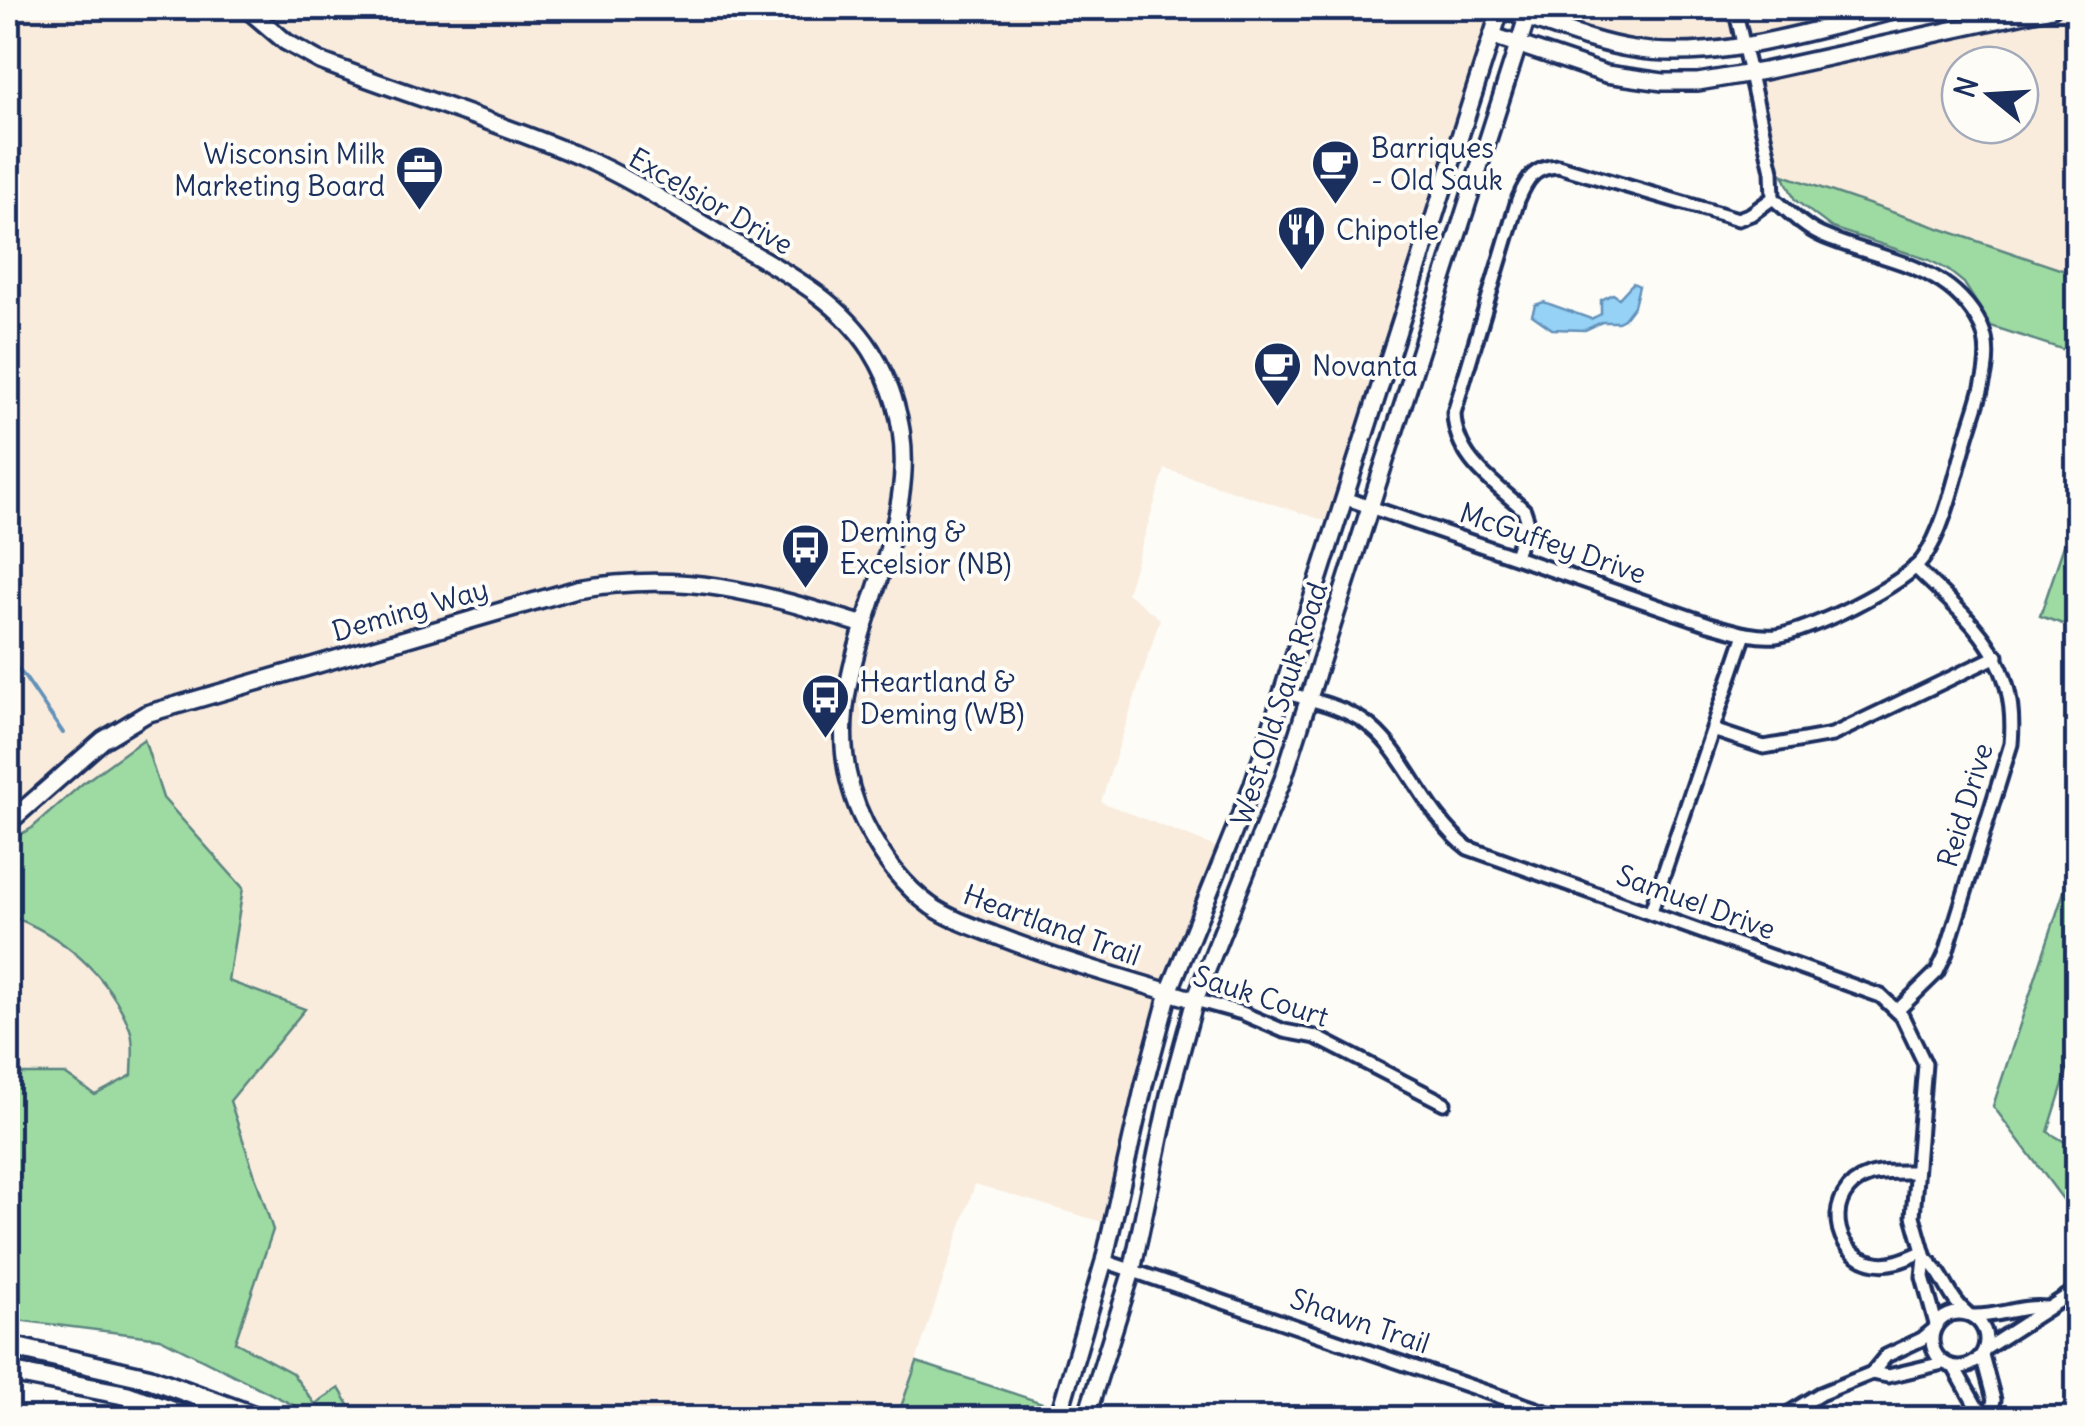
<svg xmlns="http://www.w3.org/2000/svg" width="2085" height="1426" font-family="Delius,sans-serif">
<style>
.built{fill:#f9ecdd;fill-rule:evenodd}
.green{fill:#9edba2;stroke:#5c8580;stroke-width:2.5}
.water{fill:#95d2f6;stroke:#6491b9;stroke-width:2.5}
.lines{fill:none;stroke-linecap:round;stroke-linejoin:round}
.stream{stroke:#6491b9;stroke-width:4}
.minor-casing{stroke:#1b2f5e;stroke-width:19}
.tertiary-casing{stroke:#1b2f5e;stroke-width:22}
.secondary-casing{stroke:#1b2f5e;stroke-width:25}
.minor{stroke:#fdfcf7;stroke-width:11}
.tertiary{stroke:#fdfcf7;stroke-width:15}
.secondary{stroke:#fdfcf7;stroke-width:18}
.labels{text-anchor:middle;stroke-width:8;stroke-linejoin:round;paint-order:stroke}
.poi-label{font-size:28px;fill:#1b2f5e;stroke:#fdfcf7;text-anchor:start}
.street-label{font-size:28px;fill:#1b2f5e;stroke:#fdfcf7}
</style>
<rect width="100%" height="100%" fill="#fdfcf7"/>
<filter id="ink" filterUnits="userSpaceOnUse"><feTurbulence type="fractalNoise" baseFrequency=".01" numOctaves="2"/><feDisplacementMap in="SourceGraphic" scale="20" xChannelSelector="R" yChannelSelector="G"/><feConvolveMatrix kernelMatrix="1 2 1 2 8 2 1 2 1" color-interpolation-filters="sRGB"/></filter>
<g filter="url(#ink)">
<!-- built -->
<g class="built">
<path d="M8,8H1501L1335,524L1165,469L1127,593L1160,619L1101,802L1226,851L1196,923L1112,1225L975,1184L897,1418H313L315,1404L235,1342L273,1230L8,1134Z"/>
<path d="M1530,8H1906L1726,49L1656,52L1527,17Z"/>
<path d="M2052,8H2077V275L1772,171L1750,74ZM1960,65H2020V125H1960Z"/>
</g>
<!-- green -->
<g class="green">
<path d="M1783,175L2077,275V354L1991,326L1964,283L1948,270L1929,260L1832,228L1795,200Z"/>
<path d="M2077,507V629L2040,616Z"/>
<path d="M144,739L163,798L243,888L228,981L305,1009L230,1101L273,1230L235,1342L292,1373L315,1404L339,1388L352,1410L391,1409L414,1418H319L160,1338L8,1319V1074H65L95,1095L132,1075C132,1061 135,1042 130,1029C109,974 61,934 8,915V841L32,828L82,784Z"/>
<path d="M2077,852V1039L2048,1132L2077,1149V1218L1993,1106Z"/>
<path d="M917,1362L1061,1409L1058,1418H897Z"/>
</g>
<!-- water -->
<path class="water" d="M1633,283L1639,286L1634,306L1624,319L1618,322H1602L1585,330L1552,329L1532,315L1535,305L1544,302L1591,319L1601,314V300L1613,294L1619,298Z"/>
<g class="lines">
<!-- stream -->
<path class="stream" d="M8,659L24,676L63,733"/>
<defs>
<g id="minor">
<path d="M1344,498L1709,624C1731,630 1753,638 1776,636C1808,632 1904,585 1923,559C1946,527 1957,468 1969,430C1978,400 1996,357 1981,326C1949,262 1879,261 1821,235C1803,227 1787,210 1773,198"/>
<path d="M1515,556L1527,519L1524,510C1493,482 1455,458 1454,413L1518,200C1527,179 1534,167 1558,166L1738,219L1751,214L1773,198L1772,171L1735,8"/>
<path d="M1282,692C1309,699 1340,706 1363,721C1405,749 1423,813 1468,848L1881,996L1902,1016L1925,1064L1913,1216L1925,1258L1923,1277L1936,1324"/>
<path d="M1713,730L1764,747L1832,735L1997,656"/>
<path d="M1651,911L1745,634"/>
<path d="M1195,1000L1242,1013L1284,1031L1316,1037L1444,1103"/>
<path d="M1897,1011L1937,972L1946,953L2011,744C2019,657 1972,623 1915,567"/>
<path d="M1916,1172C1900,1172 1882,1171 1868,1176C1823,1191 1831,1256 1876,1263C1892,1266 1908,1258 1922,1252"/>
<path d="M1925,1258C1945,1274 1948,1298 1967,1313"/>
<path d="M1104,1261L1548,1413L1602,1418"/>
<circle cx="1959" cy="1340" r="27"/>
<path d="M1973,1316C1999,1317 2021,1305 2046,1308"/>
<path d="M1985,1349L2078,1289"/>
<path d="M1982,1355L1994,1400L1990,1415"/>
<path d="M1954,1367L1976,1406L1992,1418"/>
<path d="M1872,1373L1888,1376L1943,1363"/>
<path d="M1781,1418L1820,1394L1872,1373L1886,1356L1922,1339L1933,1330"/>
</g>
<g id="tertiary">
<path d="M246,8L286,42L320,61C407,95 497,121 583,158C636,181 686,215 735,243C786,273 838,299 871,350C977,520 781,657 865,824C881,856 902,885 931,906C952,920 977,928 1000,937C1064,962 1130,980 1195,1000"/>
<path d="M1501,9C1545,22 1588,42 1634,49C1721,63 1821,27 1906,8"/>
<path d="M1493,36L1606,74L1663,82H1698L1764,71L2052,8"/>
<path d="M8,823L103,740L146,714L577,589C687,570 761,593 864,625"/>
<path d="M1058,1418L1104,1261L1144,1085L1169,992L1253,784L1501,8"/>
<path d="M1086,1418L1132,1271L1169,1095L1195,1000L1283,779L1530,8"/>
</g>
<g id="secondary">
<path d="M8,1346L149,1378L259,1418"/>
<path d="M8,1372L126,1395L190,1418"/>
</g>
</defs>
<!-- minor casing -->
<use href="#minor" class="minor-casing"/>
<!-- tertiary casing -->
<use href="#tertiary" class="tertiary-casing"/>
<!-- secondary casing -->
<use href="#secondary" class="secondary-casing"/>
<!-- minor -->
<use href="#minor" class="minor"/>
<!-- tertiary -->
<use href="#tertiary" class="tertiary"/>
<!-- secondary -->
<use href="#secondary" class="secondary"/>
</g>
</g>
<!-- icons -->
<defs>
<symbol id="cafe-pin" viewBox="-11 -11 22 30"><path d="M0 17L-7.5 6A9.5 9.5 0 1 1 7.5 6Z" fill="#1b2f5e" stroke="#fdfcf7"/><path d="M-5.5-4.5H6V0H3Q3 3.5 0 3.5H-2.5Q-5.5 3.5-5.5 0ZM3-3.2v2h1.7v-2ZM-6 4.5H4V6H-6Z" fill="#fff"/></symbol>
<symbol id="office-pin" viewBox="-11 -11 22 30"><path d="M0 17L-7.5 6A9.5 9.5 0 1 1 7.5 6Z" fill="#1b2f5e" stroke="#fdfcf7"/><path d="M-6-3h4V-5.5h4V-3h4V5H-6ZM-1-4.5V-3h2v-1.5ZM-6 0V1H6V0Z" fill="#fff"/></symbol>
<symbol id="restaurant-pin" viewBox="-11 -11 22 30"><path d="M0 17L-7.5 6A9.5 9.5 0 1 1 7.5 6Z" fill="#1b2f5e" stroke="#fdfcf7"/><path d="M-5-6h1v4h1v-4h1v4h1v-4h1v5L-1.5 .5V6h-2V.5L-5-1ZM5-6V6H3V1.5H1.5Q1.5-4 5-6Z" fill="#fff"/></symbol>
<symbol id="bus-pin" viewBox="-11 -11 22 30"><path d="M0 17L-7.5 6A9.5 9.5 0 1 1 7.5 6Z" fill="#1b2f5e" stroke="#fdfcf7"/><path d="M-5-6H5V4H4V6H2V4H-2V6H-4V4H-5ZM-3.5-4V0h7V-4ZM-3.5 1.2v1.5H-2V1.2ZM2 1.2v1.5H3.5V1.2Z" fill="#fff"/></symbol>
</defs>
<g fill-rule="evenodd">
<use href="#cafe-pin" x="1308" y="136" width="55" height="75"/>
<use href="#office-pin" x="392" y="142" width="55" height="75"/>
<use href="#restaurant-pin" x="1274" y="202" width="55" height="75"/>
<use href="#cafe-pin" x="1250" y="338" width="55" height="75"/>
<use href="#bus-pin" x="778" y="520" width="55" height="75"/>
<use href="#bus-pin" x="798" y="670" width="55" height="75"/>
</g>
<g class="labels">
<!-- poi labels -->
<g class="poi-label">
<text x="1371" y="158">Barriques<tspan x="1371" dy="32">- Old Sauk</tspan></text>
<text x="385" y="164" text-anchor="end">Wisconsin Milk<tspan x="385" dy="32">Marketing Board</tspan></text>
<text x="1336" y="240">Chipotle</text>
<text x="1312" y="376">Novanta</text>
<text x="840" y="542">Deming &amp;<tspan x="840" dy="32">Excelsior (NB)</tspan></text>
<text x="860" y="692">Heartland &amp;<tspan x="860" dy="32">Deming (WB)</tspan></text>
</g>
<!-- street labels -->
<g class="street-label">
<text transform="translate(711 201) rotate(30)" y="10">Excelsior Drive</text>
<text transform="translate(1553 543) rotate(19)" y="10">McGuffey Drive</text>
<text transform="translate(410 610) rotate(-16)" y="10">Deming Way</text>
<text transform="translate(1279 704) rotate(-72)" y="10">West Old Sauk Road</text>
<text transform="translate(1965 805) rotate(-73)" y="10">Reid Drive</text>
<text transform="translate(1696 902) rotate(20)" y="10">Samuel Drive</text>
<text transform="translate(1052 925) rotate(20)" y="10">Heartland Trail</text>
<text transform="translate(1261 996) rotate(18)" y="10">Sauk Court</text>
<text transform="translate(1360 1321) rotate(19)" y="10">Shawn Trail</text>
</g>
</g>
<!-- margin -->
<rect width="2085" height="1426" fill="none" stroke="#fdfcf7" stroke-width="40"/>
<rect x="20" y="20" width="2045" height="1386" fill="none" stroke="#1b2f5e" stroke-width="4" filter="url(#ink)"/>
<!-- north arrow -->
<g transform="translate(1990 95) rotate(288)"><circle r="48" fill="#fdfcf7" stroke="#a3aaba" stroke-width="2.5"/>
<path d="M0-8L18 38L0 25L-18 38Z" fill="#1b2f5e"/>
<text y="-15" font-size="28" font-weight="bold" text-anchor="middle" fill="#1b2f5e">N</text>
</g>
</svg>
